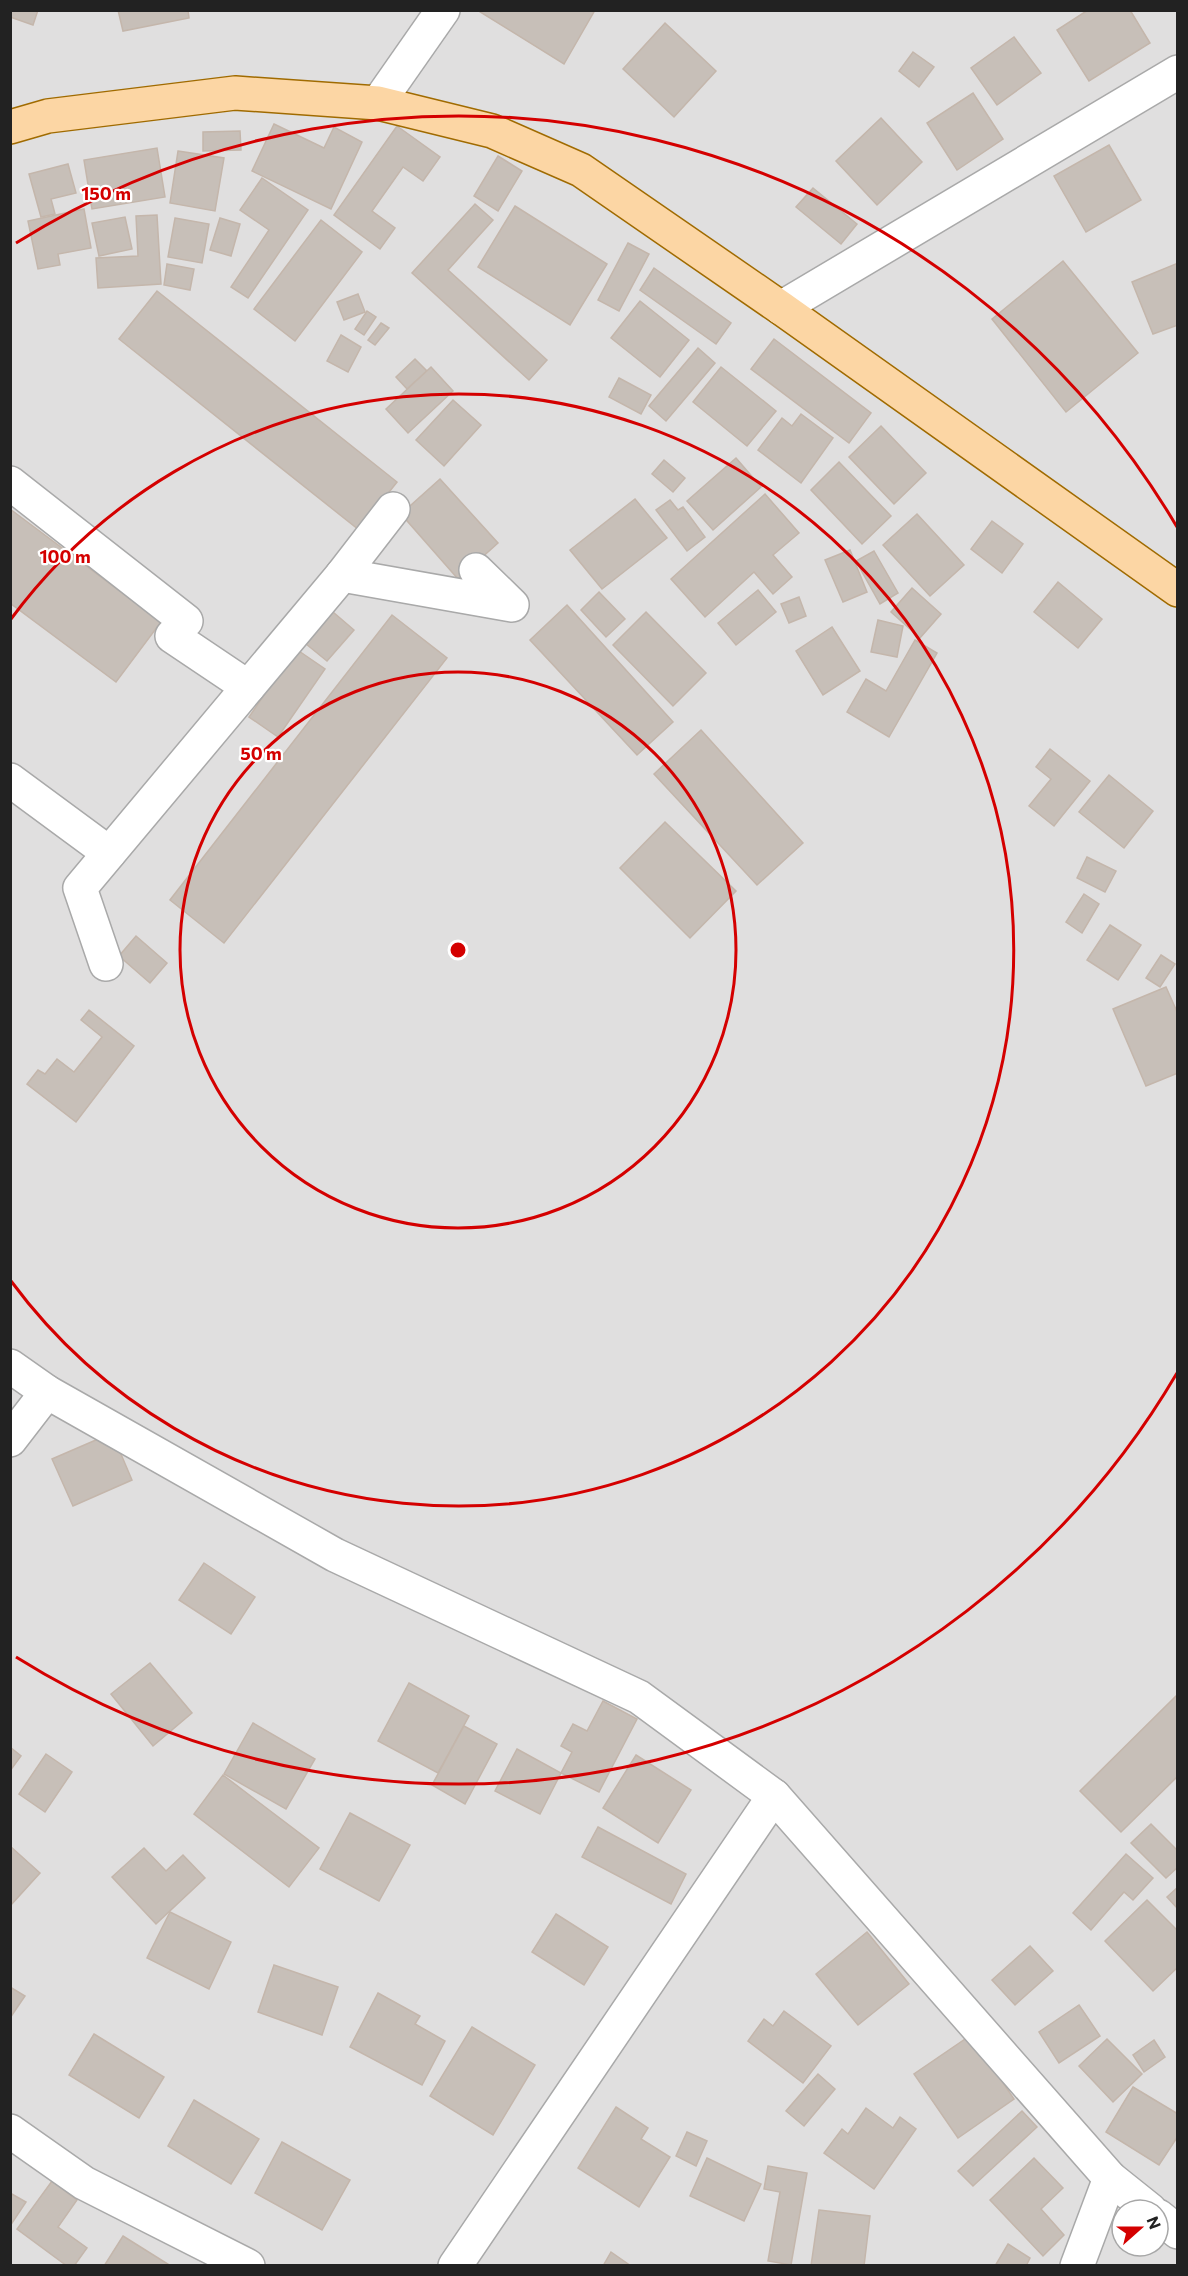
<svg xmlns="http://www.w3.org/2000/svg" width="1188" height="2276" font-family="Commissioner,sans-serif">
<style>
.residential{fill:#e0dfdf;fill-rule:evenodd}
.building{fill:#c7bfb8;stroke:#c4b6ab;stroke-width:1.5}
.lines{fill:none;stroke-linecap:round;stroke-linejoin:round}
.street-casing{stroke:#a9a9a9;stroke-width:36}
.primary-casing{stroke:#a06b00;stroke-width:36}
.street{stroke:#fff;stroke-width:33}
.primary{stroke:#fcd6a4;stroke-width:33}
.ring{fill:none;stroke:#d40000;stroke-width:3}
.centre{fill:#d40000;stroke:#fff;stroke-width:3}
.ring-label{font-size:18px;text-anchor:middle;font-weight:bold;fill:#d40000;stroke:#fff;stroke-width:4.5;stroke-linejoin:round;paint-order:stroke}
</style>
<rect width="100%" height="100%" fill="#f2efe9"/>
<!-- residential -->
<path class="residential" d="M11,11H1177V2265L11,2266ZM1122,2210H1158V2246H1122Z"/>
<!-- building -->
<g class="building">
<path d="M10,10H38L33,25L10,17Z"/>
<path d="M118,10H188L189,18L123,31Z"/>
<path d="M477,10H595L564,64Z"/>
<path d="M1088,10H1130L1150,43L1089,81L1057,30Z"/>
<path d="M665,23L716,71L674,117L623,69Z"/>
<path d="M1014,37L1041,73L997,105L971,68Z"/>
<path d="M913,52L934,67L919,87L899,71Z"/>
<path d="M973,93L1003,139L957,170L927,123Z"/>
<path d="M881,118L922,162L877,205L836,161Z"/>
<path d="M274,124L324,148L334,127L362,142L331,209L252,171Z"/>
<path d="M397,126L440,157L423,181L403,167L372,211L395,228L380,249L334,215Z"/>
<path d="M240,131L241,150L203,151V132Z"/>
<path d="M1109,145L1141,200L1086,232L1054,176Z"/>
<path d="M157,148L165,197L92,209L84,160Z"/>
<path d="M178,151L224,158L215,211L170,203Z"/>
<path d="M498,156L522,171L498,211L474,196Z"/>
<path d="M68,164L76,193L51,199L55,214L41,217L29,174Z"/>
<path d="M262,178L308,210L248,298L231,287L269,230L240,210Z"/>
<path d="M813,188L857,224L841,244L796,207Z"/>
<path d="M475,204L493,220L448,270L547,360L529,380L412,273Z"/>
<path d="M515,206L607,264L570,325L478,267Z"/>
<path d="M84,209L91,248L58,254L60,265L38,269L28,221Z"/>
<path d="M157,215L161,284L98,288L96,258L138,256L136,216Z"/>
<path d="M125,217L132,249L99,256L92,223Z"/>
<path d="M175,218L209,224L202,263L168,257Z"/>
<path d="M220,218L240,224L231,256L210,250Z"/>
<path d="M321,220L362,252L295,341L254,309Z"/>
<path d="M628,243L649,254L619,311L598,300Z"/>
<path d="M1063,261L1138,353L1066,412L992,319Z"/>
<path d="M1178,263V325L1153,334L1132,282Z"/>
<path d="M167,264L194,269L190,290L164,285Z"/>
<path d="M654,268L731,323L716,344L640,290Z"/>
<path d="M157,291L397,482L359,530L119,339Z"/>
<path d="M358,294L365,312L344,320L337,302Z"/>
<path d="M640,301L689,340L660,377L611,338Z"/>
<path d="M367,311L376,317L364,335L355,329Z"/>
<path d="M381,323L389,328L375,345L368,340Z"/>
<path d="M341,335L361,347L348,372L327,361Z"/>
<path d="M774,339L871,413L849,443L751,369Z"/>
<path d="M698,348L715,363L666,421L649,406Z"/>
<path d="M415,359L427,371L407,389L396,377Z"/>
<path d="M431,367L453,391L408,433L386,409Z"/>
<path d="M721,367L776,411L747,446L693,402Z"/>
<path d="M619,378L651,395L641,414L609,397Z"/>
<path d="M453,400L481,425L444,466L416,440Z"/>
<path d="M801,414L833,438L801,483L758,450L782,418L792,426Z"/>
<path d="M881,426L926,473L894,504L849,457Z"/>
<path d="M736,458L761,487L713,530L687,501Z"/>
<path d="M664,460L685,478L673,492L652,474Z"/>
<path d="M839,462L891,516L862,544L811,490Z"/>
<path d="M440,479L498,543L458,579L401,514Z"/>
<path d="M765,494L799,533L773,555L792,577L773,594L754,572L705,617L671,579Z"/>
<path d="M635,499L667,538L602,589L570,550Z"/>
<path d="M670,500L678,510L683,507L705,537L687,551L656,510Z"/>
<path d="M10,509L161,622L116,682L10,603Z"/>
<path d="M917,514L964,565L930,596L883,545Z"/>
<path d="M992,521L1023,544L1002,573L971,549Z"/>
<path d="M850,550L867,592L843,602L825,560Z"/>
<path d="M874,551L898,593L880,604L856,561Z"/>
<path d="M1058,582L1102,619L1078,648L1034,612Z"/>
<path d="M912,588L941,614L920,638L891,612Z"/>
<path d="M758,590L776,612L736,645L718,623Z"/>
<path d="M599,592L625,619L606,637L581,610Z"/>
<path d="M799,597L806,616L789,623L781,604Z"/>
<path d="M567,605L673,722L637,755L530,640Z"/>
<path d="M333,612L354,630L327,661L306,644Z"/>
<path d="M646,612L706,673L673,706L613,645Z"/>
<path d="M392,615L447,658L224,943L170,900Z"/>
<path d="M878,620L903,626L897,657L871,652Z"/>
<path d="M832,627L860,671L823,695L796,651Z"/>
<path d="M915,640L937,653L889,737L847,712L866,679L886,691Z"/>
<path d="M296,649L325,669L278,737L249,717Z"/>
<path d="M701,730L803,843L757,885L654,774Z"/>
<path d="M1050,749L1090,781L1054,826L1029,806L1051,779L1036,767Z"/>
<path d="M1109,775L1153,811L1124,848L1079,812Z"/>
<path d="M665,822L736,891L690,938L620,868Z"/>
<path d="M1087,857L1116,871L1105,892L1077,878Z"/>
<path d="M1084,894L1099,904L1082,933L1066,922Z"/>
<path d="M1110,925L1141,945L1118,980L1087,960Z"/>
<path d="M136,936L167,963L150,983L119,956Z"/>
<path d="M1161,955L1175,964L1160,987L1146,978Z"/>
<path d="M1166,987L1178,1014V1073L1146,1086L1113,1009Z"/>
<path d="M89,1010L134,1046L76,1122L27,1084L38,1070L45,1074L57,1059L74,1072L102,1037L81,1020Z"/>
<path d="M112,1433L132,1480L73,1506L52,1459Z"/>
<path d="M204,1563L255,1597L231,1634L179,1600Z"/>
<path d="M150,1663L192,1713L153,1746L111,1694Z"/>
<path d="M409,1683L469,1716L438,1773L378,1741Z"/>
<path d="M1178,1694V1776L1121,1832L1080,1791Z"/>
<path d="M603,1701L637,1719L599,1792L561,1773L572,1752L561,1746L573,1724L587,1731Z"/>
<path d="M253,1723L315,1759L286,1809L224,1774Z"/>
<path d="M464,1726L497,1744L465,1804L432,1785Z"/>
<path d="M10,1747L21,1756L10,1771Z"/>
<path d="M517,1749L561,1773L540,1814L495,1791Z"/>
<path d="M46,1754L72,1772L45,1812L19,1794Z"/>
<path d="M636,1755L691,1790L658,1843L603,1808Z"/>
<path d="M223,1775L319,1848L289,1887L194,1814Z"/>
<path d="M350,1813L410,1845L379,1901L320,1869Z"/>
<path d="M1151,1824L1178,1851V1867L1166,1878L1131,1843Z"/>
<path d="M598,1827L686,1874L671,1904L582,1857Z"/>
<path d="M10,1846L40,1873L10,1906Z"/>
<path d="M144,1848L166,1871L183,1855L205,1878L156,1924L112,1877Z"/>
<path d="M1126,1854L1153,1878L1133,1900L1124,1892L1091,1930L1073,1913Z"/>
<path d="M1178,1887V1909L1167,1897Z"/>
<path d="M1147,1900L1178,1931V1967L1153,1991L1105,1941Z"/>
<path d="M170,1912L231,1942L209,1989L147,1958Z"/>
<path d="M556,1914L608,1947L584,1985L532,1952Z"/>
<path d="M867,1932L909,1984L858,2025L816,1974Z"/>
<path d="M1030,1946L1053,1971L1015,2005L992,1980Z"/>
<path d="M274,1965L338,1987L322,2035L258,2012Z"/>
<path d="M10,1987L25,1996L10,2018Z"/>
<path d="M378,1993L420,2016L415,2024L445,2041L422,2085L350,2047Z"/>
<path d="M1079,2005L1100,2036L1059,2063L1039,2032Z"/>
<path d="M784,2011L831,2046L803,2083L748,2041L764,2019L773,2026Z"/>
<path d="M472,2027L535,2065L493,2135L430,2096Z"/>
<path d="M94,2034L164,2077L139,2118L69,2075Z"/>
<path d="M971,2035L1014,2099L958,2138L914,2074Z"/>
<path d="M1107,2039L1142,2074L1113,2102L1079,2066Z"/>
<path d="M1154,2040L1165,2057L1144,2072L1133,2055Z"/>
<path d="M818,2074L835,2089L804,2126L786,2111Z"/>
<path d="M1133,2087L1178,2114V2136L1159,2165L1106,2132Z"/>
<path d="M194,2100L259,2139L231,2184L168,2146Z"/>
<path d="M616,2107L648,2128L641,2139L670,2157L639,2207L578,2168Z"/>
<path d="M866,2108L893,2128L900,2117L916,2129L874,2189L824,2153L842,2129L848,2134Z"/>
<path d="M1022,2111L1037,2127L973,2186L958,2171Z"/>
<path d="M687,2132L707,2141L696,2166L676,2156Z"/>
<path d="M282,2142L350,2180L322,2230L255,2193Z"/>
<path d="M707,2158L761,2184L744,2221L690,2196Z"/>
<path d="M1034,2158L1063,2188L1041,2209L1064,2235L1043,2256L990,2200Z"/>
<path d="M768,2166L807,2173L791,2265L768,2261L780,2192L764,2189Z"/>
<path d="M52,2181L77,2200L58,2227L87,2248L74,2266H67L17,2229Z"/>
<path d="M10,2193L26,2202L10,2226Z"/>
<path d="M819,2210L870,2216L864,2266H811Z"/>
<path d="M123,2236L171,2266H104Z"/>
<path d="M1008,2244L1030,2258L1026,2266H995Z"/>
<path d="M611,2252L631,2266H603Z"/>
</g>
<g class="lines">
<defs>
<g id="street">
<path d="M378,103L443,10"/>
<path d="M781,308L1178,72"/>
<path d="M10,483L186,621L172,636L248,687"/>
<path d="M393,509L342,575L512,605L476,570"/>
<path d="M10,780L109,853"/>
<path d="M106,964L80,888L342,575"/>
<path d="M10,1366L47,1392L335,1555L639,1697L774,1796L1110,2178L1150,2210"/>
<path d="M10,1440L47,1392"/>
<path d="M10,2131L84,2183L248,2266"/>
<path d="M1158,2216L1178,2232"/>
<path d="M455,2266L774,1796"/>
<path d="M1077,2266L1110,2178"/>
</g>
<path id="primary" d="M10,127L48,116L235,93L378,103L492,131L581,170L781,308L1178,590"/>
</defs>
<!-- street casing -->
<use href="#street" class="street-casing"/>
<!-- primary casing -->
<use href="#primary" class="primary-casing"/>
<!-- street -->
<use href="#street" class="street"/>
<!-- primary -->
<use href="#primary" class="primary"/>
</g>
<!-- distance rings -->
<g class="ring">
<circle cx="458" cy="950" r="278"/>
<path d="M11 619A556 556 0 1 1 11 1281"/>
<path d="M1177 1373A834 834 0 0 1 16 1657M16 243A834 834 0 0 1 1177 527"/>
</g>
<circle cx="458" cy="950" r="9" class="centre"/>
<g class="ring-label">
<text x="106" y="200">150 m</text>
<text x="65" y="563">100 m</text>
<text x="261" y="760">50 m</text>
</g>
<!-- border -->
<rect width="1188" height="2276" fill="none" stroke="#222222" stroke-width="24"/>
<!-- north arrow -->
<g transform="translate(1140 2228) rotate(69)"><circle r="28" fill="#ffffff" stroke="#a7a7a7" stroke-width="1.5"/>
<path d="M0-4.5L10 22L0 15L-10 22Z" fill="#d40000"/>
<text y="-9" font-size="16" font-weight="bold" text-anchor="middle" fill="#222222">N</text>
</g>
</svg>
